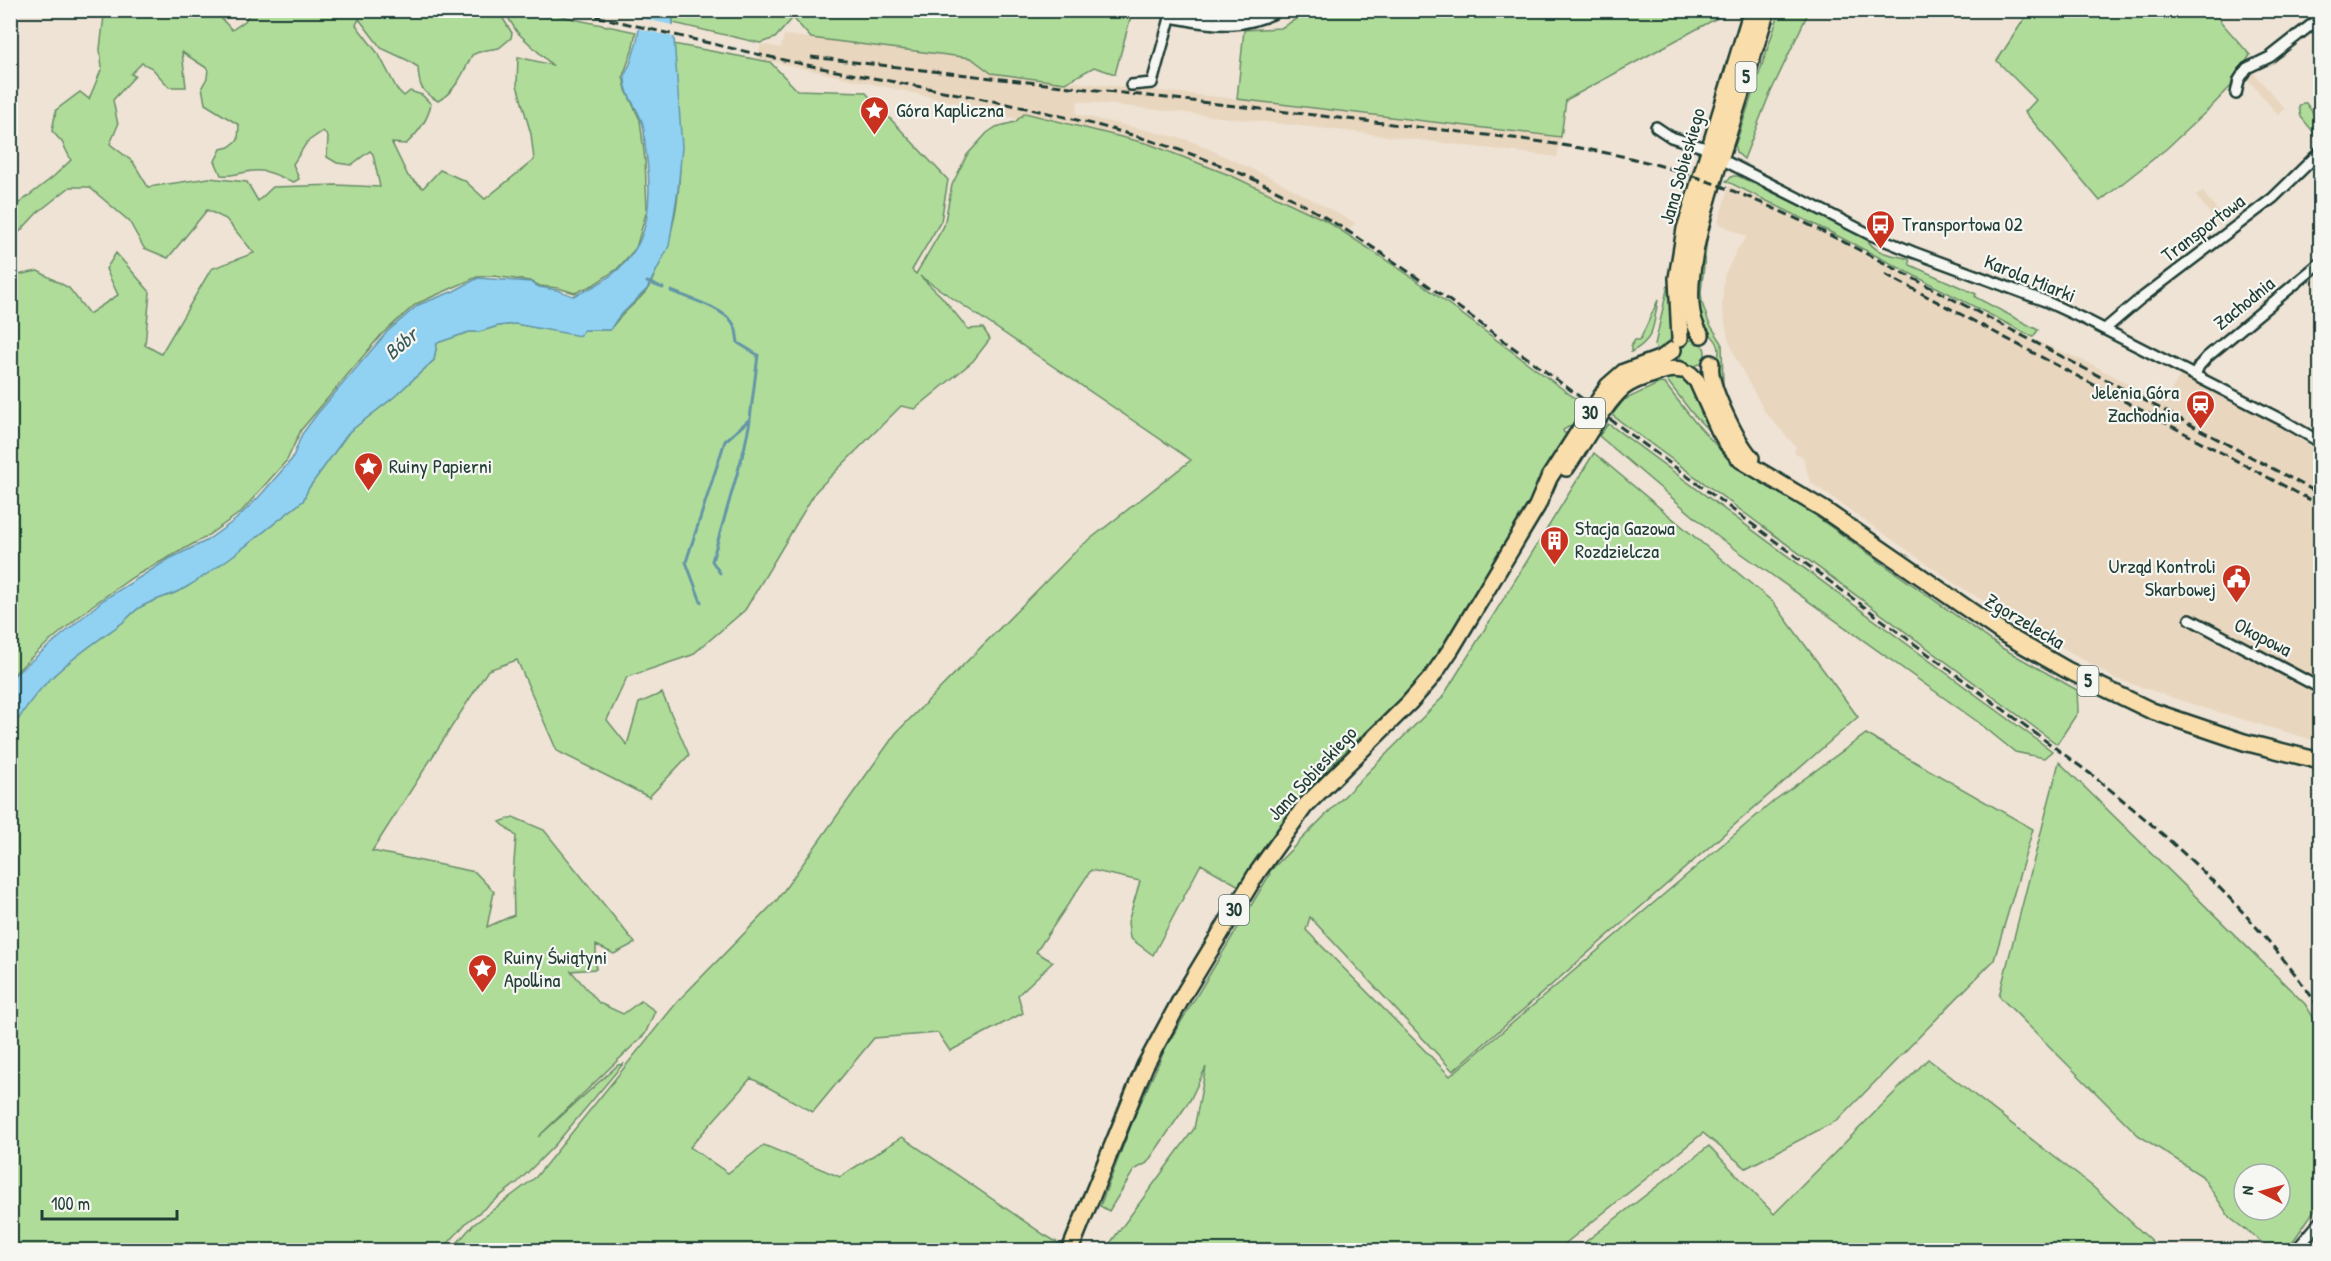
<svg xmlns="http://www.w3.org/2000/svg" width="2331" height="1261" font-family="'Patrick Hand',sans-serif">
<style>
.built{fill:#e9d6bf}
.green{fill:#b0dc9a;stroke:#688c67;stroke-width:1.5;fill-rule:evenodd}
.water{fill:#91d1f2;stroke:#6396a6;stroke-width:1.5}
.pier{fill:#eee3d4}
.lines{fill:none;stroke-linecap:round;stroke-linejoin:round}
.stream{stroke:#6396a6;stroke-width:3}
.street-casing{stroke:#1f3d34;stroke-width:14}
.primary-casing{stroke:#1f3d34;stroke-width:20}
.street{stroke:#f6f6f2;stroke-width:9}
.primary{stroke:#f9deab;stroke-width:15}
.rail{stroke:#1f3d34;stroke-width:3;stroke-dasharray:9 4.5;stroke-linecap:butt}
.labels{text-anchor:middle;stroke-width:4.5;stroke-linejoin:round;paint-order:stroke}
.shield{fill:#f6f6f2;stroke:#60746d;stroke-width:1.5}
.shield-label{font-size:18px;font-weight:bold;fill:#1f3d34}
.poi-label{font-size:20px;fill:#1f3d34;stroke:#f6f6f2;text-anchor:start}
.street-label{font-size:20px;fill:#1f3d34;stroke:#f6f6f2}
.water-label{font-size:21px;font-style:italic;fill:#365b5a;stroke:#f6f6f2}
</style>
<rect width="100%" height="100%" fill="#eee3d4"/>
<filter id="ink" filterUnits="userSpaceOnUse"><feTurbulence type="fractalNoise" baseFrequency=".0167" numOctaves="2"/><feDisplacementMap in="SourceGraphic" scale="12" xChannelSelector="R" yChannelSelector="G"/><feConvolveMatrix kernelMatrix="1 2 1 2 8 2 1 2 1" color-interpolation-filters="sRGB"/></filter>
<g filter="url(#ink)">
<!-- built -->
<g class="built">
<path d="M784,35L971,58L991,73L1237,99L1561,137L1557,157L1338,130L1078,101L1076,114L1189,140L1278,181L1355,223L1340,241L1193,168L966,105L757,58L761,44L781,48Z"/>
<path d="M2252,71L2285,109L2278,115L2246,77Z"/>
<path d="M1729,186L1763,200L2034,340L2089,363L2162,402L2166,400L2181,373L2294,432L2302,441L2320,451V742L2207,709L2114,678L1957,585L1810,482L1803,457L1794,452L1796,447L1765,412L1737,361L1728,338L1722,307L1724,276L1738,248L1747,237L1718,223Z"/>
<path d="M2202,191L2225,220L2219,225L2196,196Z"/>
</g>
<!-- green -->
<g class="green">
<path d="M107,10L208,11L217,14L232,30L245,21L251,11H493L502,17L512,33L511,38L499,48L481,51L472,55C464,72 455,92 438,101C421,91 419,87 418,67L407,60L381,48L359,19L356,25L379,55L397,89L404,96L410,91L422,95L431,104C428,120 418,133 406,144L392,143L408,176L423,188L440,170L465,181L485,199L534,160L531,134L517,85L518,57L552,65L517,32L504,11H545L573,19L636,32L632,51L623,76L626,90L640,120L645,160L647,210L636,248L617,269L593,285L575,293L558,288L540,286L530,281L493,276L477,277L416,304L381,335L301,430L287,460L241,512L204,538L133,577L93,605L37,652L11,677V276L38,271L69,288L89,314L118,295L106,269L116,253L150,292L145,345L161,354L211,269L254,253L226,219L207,210L168,258L144,248L129,221L89,187H70L37,213L11,241V203L18,204L53,177L71,160L62,142L52,131L56,110L80,92L89,99L102,68L100,49L104,16ZM182,52L208,69L207,78L202,87L205,104L239,125L238,140L229,147L221,149L215,161L221,175C235,177 248,169 261,171C275,172 282,179 294,182L299,179L293,164L307,142L323,131L328,137L327,157L337,163L351,165L370,151L373,154L380,187L336,185L273,187L258,201L247,182L209,178L148,187L133,162L110,144L118,125L113,100L135,76L131,74L142,63L152,68L169,87H186Z"/>
<path d="M1311,10H1730V11L1566,100L1561,137L1237,99L1244,30L1281,28Z"/>
<path d="M2030,10L2218,11L2221,22L2250,55L2233,84L2209,109L2166,149L2100,201L2025,112L2036,100L1997,61Z"/>
<path d="M672,11H799L775,38L760,43L673,23Z"/>
<path d="M803,11L1097,10L1131,16L1115,74L1094,67L1065,83L991,73L971,58L811,38L795,20Z"/>
<path d="M1780,11H1809L1768,98L1744,159L1736,152L1735,146Z"/>
<path d="M673,44L770,62L797,90L865,92L948,180L941,221L912,270L916,274L944,226L952,185L967,155L987,133L996,127L1015,122L1025,113L1149,144L1232,176L1325,220L1412,277L1584,405L1572,425L1563,430L1564,433H1571L1432,663L1402,698L1332,764L1299,801L1261,852L1239,886L1201,864L1153,955L1130,938L1128,922L1140,881L1091,870L1036,952L1053,962L1018,995L1023,1013L950,1051L938,1033L874,1038L813,1112L751,1078L690,1147L728,1173L764,1145L840,1177L902,1137L1043,1234L1070,1250H451L473,1225L536,1177L678,1001L777,900L896,733L1080,547L1191,460L920,276L941,296L968,329L983,328L990,339L973,361L915,409L901,406L816,491L745,610L692,655L627,677L607,720L627,745L639,703L662,693L689,755L649,797L557,751L517,660L488,670L372,851L475,872L494,892L487,927L514,915L513,876L516,836L500,822L513,817L544,830L635,943L614,954L596,945V969L571,971L599,1003L623,1014L641,1001L655,1011L645,1034L538,1137L618,1065L623,1064L554,1146L518,1182L467,1222L442,1250H11L10,734C35,682 77,655 122,623C128,618 133,612 139,608C153,599 171,596 185,588C226,562 264,531 303,501L308,489L349,432L394,397L434,360L437,343L469,332H479L498,326L515,324L551,330H610C620,314 636,304 647,290C651,284 654,276 657,269C692,199 678,119 673,44Z"/>
<path d="M2303,103H2306L2313,113L2320,117V140L2301,117L2299,107Z"/>
<path d="M1733,176H1738L1866,238C1876,255 1891,254 1909,259L1910,265L1976,294L1975,297L2038,330L2033,337L1832,233L1726,181Z"/>
<path d="M1707,239L1701,292L1702,303L1709,323L1722,343L1723,388L1748,450L1714,370C1724,348 1719,341 1702,326L1696,289L1704,242Z"/>
<path d="M1668,285L1677,329C1670,338 1666,349 1658,356L1655,345Z"/>
<path d="M1658,300C1653,325 1656,339 1631,352V346L1635,340H1640Z"/>
<circle cx="1692" cy="353" r="13"/>
<path d="M1663,375H1675L1692,382L1724,447L1692,413Z"/>
<path d="M1660,383L1665,384L1694,421L1724,454L1819,514L1817,517L2002,648L2077,690L2078,712L2057,744L1612,415L1624,400Z"/>
<path d="M1608,424L1610,425L2052,751L2044,758L2015,752L1978,722L1717,536L1599,436Z"/>
<path d="M1594,453L1774,603L1858,717L1453,1071L1310,917L1306,930L1450,1076L1775,800L1866,734L2033,829L1994,960L1838,1120L1746,1168L1703,1133L1557,1250H1108V1246L1194,1129L1206,1067L1190,1100L1147,1163L1134,1170L1109,1211L1100,1206L1136,1113L1167,1045L1270,874L1269,872L1442,698Z"/>
<path d="M2059,762L2305,1004L2320,1028V1202L2287,1250H2272L2230,1218L2202,1176L2138,1135L1999,996ZM2244,1174H2280V1210H2244Z"/>
<path d="M1928,1059L2092,1186L2158,1247V1250H1575L1709,1146L1774,1214Z"/>
</g>
<!-- water -->
<path class="water" d="M637,11H672L682,147L678,190L669,246L647,289L617,319L610,330H584L580,336L515,324L498,326L479,332H469L437,343L434,360L394,397L349,432L308,489L303,501C264,531 227,563 185,588C171,596 153,599 139,608C133,612 128,618 122,623C77,655 35,682 11,734V678L103,600L169,559L206,541L235,520L258,498L292,459L302,434L317,414L387,332L418,305L454,291L478,278L531,282L539,287L557,290L573,296C644,268 656,223 646,152C644,143 645,133 643,125C639,109 624,95 625,77C625,73 628,68 630,64C636,45 642,31 637,11Z"/>
<!-- pier -->
<path class="pier" d="M636,17L677,26V38L636,28Z"/>
<g class="lines">
<!-- stream -->
<g class="stream">
<path d="M647,282L663,288"/>
<path d="M671,291C688,298 726,309 734,325C737,330 737,337 738,343L758,355L750,419L725,441L686,562L701,602"/>
<path d="M720,573L712,561L744,450L750,421"/>
</g>
<defs>
<g id="street">
<path d="M1170,17C1215,25 1239,31 1281,10"/>
<path d="M1131,85L1152,83L1172,11L1233,17L1263,10"/>
<path d="M2236,94L2239,80L2247,68L2270,57L2320,18"/>
<path d="M1656,127L1671,137L1709,149"/>
<path d="M1717,157L1869,234L1913,252L2045,301L2088,321L2284,421L2320,442"/>
<path d="M2105,329L2139,300L2273,198L2320,152"/>
<path d="M2195,375L2199,366L2207,357L2320,263"/>
<path d="M2190,619L2320,688"/>
<path d="M2296,1250L2320,1222"/>
</g>
<g id="primary">
<path d="M1701,335C1670,295 1717,171 1731,125C1743,87 1755,49 1767,10"/>
<path d="M1680,338L1677,278L1685,229L1752,10"/>
<path d="M1711,363C1707,384 1737,442 1751,458"/>
<path d="M1690,374L1697,381L1719,430L1728,445L1741,460L1823,509L2004,634L2067,670L2152,711L2244,742L2320,761"/>
<path d="M1566,468C1582,446 1604,403 1624,387C1633,380 1643,377 1654,374C1663,371 1671,368 1681,370"/>
<path d="M1070,1250L1145,1066L1185,992L1257,873L1305,806L1409,703L1432,677L1451,649L1537,506L1549,478L1608,386L1624,372L1662,358L1673,350"/>
</g>
</defs>
<!-- street casing -->
<use href="#street" class="street-casing"/>
<!-- primary casing -->
<use href="#primary" class="primary-casing"/>
<!-- street -->
<use href="#street" class="street"/>
<!-- primary -->
<use href="#primary" class="primary"/>
<!-- rail -->
<g class="rail">
<path d="M570,10C659,31 747,53 836,71C973,97 1113,119 1242,174C1317,207 1384,254 1450,301L2092,775C2177,843 2259,918 2320,1009"/>
<path d="M811,57L1521,139C1578,147 1635,156 1690,175C1787,208 1877,260 1968,307C2086,369 2203,431 2320,494"/>
<path d="M1885,274L2320,505"/>
</g>
</g>
</g>
<!-- icons -->
<defs>
<symbol id="sight-pin" viewBox="-11 -11 22 30"><path d="M0 17L-7.5 6A9.5 9.5 0 1 1 7.5 6Z" fill="#c8321e" stroke="#f6f6f2"/><path d="M0-6L1.8-2.2L6-1.7L2.9 1.2L3.7 5.4L0 3.3L-3.7 5.4L-2.9 1.2L-6-1.7L-1.8-2.2Z" fill="#fff"/></symbol>
<symbol id="bus-pin" viewBox="-11 -11 22 30"><path d="M0 17L-7.5 6A9.5 9.5 0 1 1 7.5 6Z" fill="#c8321e" stroke="#f6f6f2"/><path d="M-5-6H5V4H4V6H2V4H-2V6H-4V4H-5ZM-3.5-4V0h7V-4ZM-3.5 1.2v1.5H-2V1.2ZM2 1.2v1.5H3.5V1.2Z" fill="#fff"/></symbol>
<symbol id="station-pin" viewBox="-11 -11 22 30"><path d="M0 17L-7.5 6A9.5 9.5 0 1 1 7.5 6Z" fill="#c8321e" stroke="#f6f6f2"/><path d="M-3-6H3Q5-6 5-4V2Q5 4 3 4L4.5 6H3L1.5 4h-3L-3 6H-4.5L-3 4Q-5 4-5 2V-4Q-5-6-3-6ZM-3.5-4v3h7v-3ZM-3.5 1v1.5H-2V1ZM2 1v1.5H3.5V1Z" fill="#fff"/></symbol>
<symbol id="building-pin" viewBox="-11 -11 22 30"><path d="M0 17L-7.5 6A9.5 9.5 0 1 1 7.5 6Z" fill="#c8321e" stroke="#f6f6f2"/><path d="M-4-6H4V6H1V3H-1V6H-4ZM-2.5-4.3h1.7v1.8h-1.7ZM.8-4.3h1.7v1.8H.8ZM-2.5-1h1.7V.8h-1.7ZM.8-1h1.7V.8H.8Z" fill="#fff"/></symbol>
<symbol id="civic-pin" viewBox="-11 -11 22 30"><path d="M0 17L-7.5 6A9.5 9.5 0 1 1 7.5 6Z" fill="#c8321e" stroke="#f6f6f2"/><path d="M-.6-6.5H3V-4.5H.6V-3L4-1V1h2V6H-6V1h2V-1L-.6-3ZM-1.2 2.5V6h2.4V2.5Z" fill="#fff"/></symbol>
</defs>
<g fill-rule="evenodd">
<use href="#sight-pin" x="858" y="94" width="33" height="45"/>
<use href="#bus-pin" x="1864" y="208" width="33" height="45"/>
<use href="#station-pin" x="2184" y="388" width="33" height="45"/>
<use href="#sight-pin" x="352" y="450" width="33" height="45"/>
<use href="#building-pin" x="1538" y="524" width="33" height="45"/>
<use href="#civic-pin" x="2220" y="562" width="33" height="45"/>
<use href="#sight-pin" x="466" y="952" width="33" height="45"/>
</g>
<g class="labels">
<!-- shield labels -->
<g class="shield">
<rect x="1735.5" y="62" width="21" height="30" rx="4.5"/>
<rect x="1575" y="398" width="30" height="30" rx="4.5"/>
<rect x="2077.5" y="666" width="21" height="30" rx="4.5"/>
<rect x="1219" y="895" width="30" height="30" rx="4.5"/>
</g>
<g class="shield-label">
<text x="1746" y="83">5</text>
<text x="1590" y="419">30</text>
<text x="2088" y="687">5</text>
<text x="1234" y="916">30</text>
</g>
<!-- poi labels -->
<g class="poi-label">
<text x="896" y="117">Góra Kapliczna</text>
<text x="1902" y="231">Transportowa 02</text>
<text x="2179" y="399" text-anchor="end">Jelenia Góra<tspan x="2179" dy="23">Zachodnia</tspan></text>
<text x="389" y="473">Ruiny Papierni</text>
<text x="1575" y="535">Stacja Gazowa<tspan x="1575" dy="23">Rozdzielcza</tspan></text>
<text x="2216" y="573" text-anchor="end">Urząd Kontroli<tspan x="2216" dy="23">Skarbowej</tspan></text>
<text x="504" y="964">Ruiny Świątyni<tspan x="504" dy="23">Apollina</tspan></text>
</g>
<!-- street labels -->
<g class="street-label">
<text transform="translate(1682 166) rotate(-74)" y="7">Jana Sobieskiego</text>
<text transform="translate(2203 228) rotate(-37)" y="7">Transportowa</text>
<text transform="translate(2030 278) rotate(22)" y="7">Karola Miarki</text>
<text transform="translate(2244 303) rotate(-39)" y="7">Zachodnia</text>
<text transform="translate(2025 621) rotate(31)" y="7">Zgorzelecka</text>
<text transform="translate(2263 637) rotate(27)" y="7">Okopowa</text>
<text transform="translate(1312 773) rotate(-47)" y="7">Jana Sobieskiego</text>
</g>
<!-- water labels -->
<g class="water-label">
<text transform="translate(401 344) rotate(-41)" y="7">Bóbr</text>
</g>
</g>
<!-- margin -->
<rect width="2331" height="1261" fill="none" stroke="#f6f6f2" stroke-width="36"/>
<rect x="18" y="18" width="2295" height="1225" fill="none" stroke="#1f3d34" stroke-width="2" filter="url(#ink)"/>
<!-- north arrow -->
<g transform="translate(2262 1192) rotate(276)"><circle r="28" fill="#f6f6f2" stroke="#a0aca6" stroke-width="1.5"/>
<path d="M0-4.5L10 22L0 15L-10 22Z" fill="#c8321e"/>
<text y="-9" font-size="16" font-weight="bold" text-anchor="middle" fill="#1f3d34">N</text>
</g>
<!-- scale -->
<path d="M42 1210v9h135v-9" fill="none" stroke="#1f3d34" stroke-width="3"/>
<text x="51" y="1210" font-size="18" fill="#1f3d34" stroke="#f6f6f2" stroke-width="4.5" paint-order="stroke">100 m</text>
</svg>
